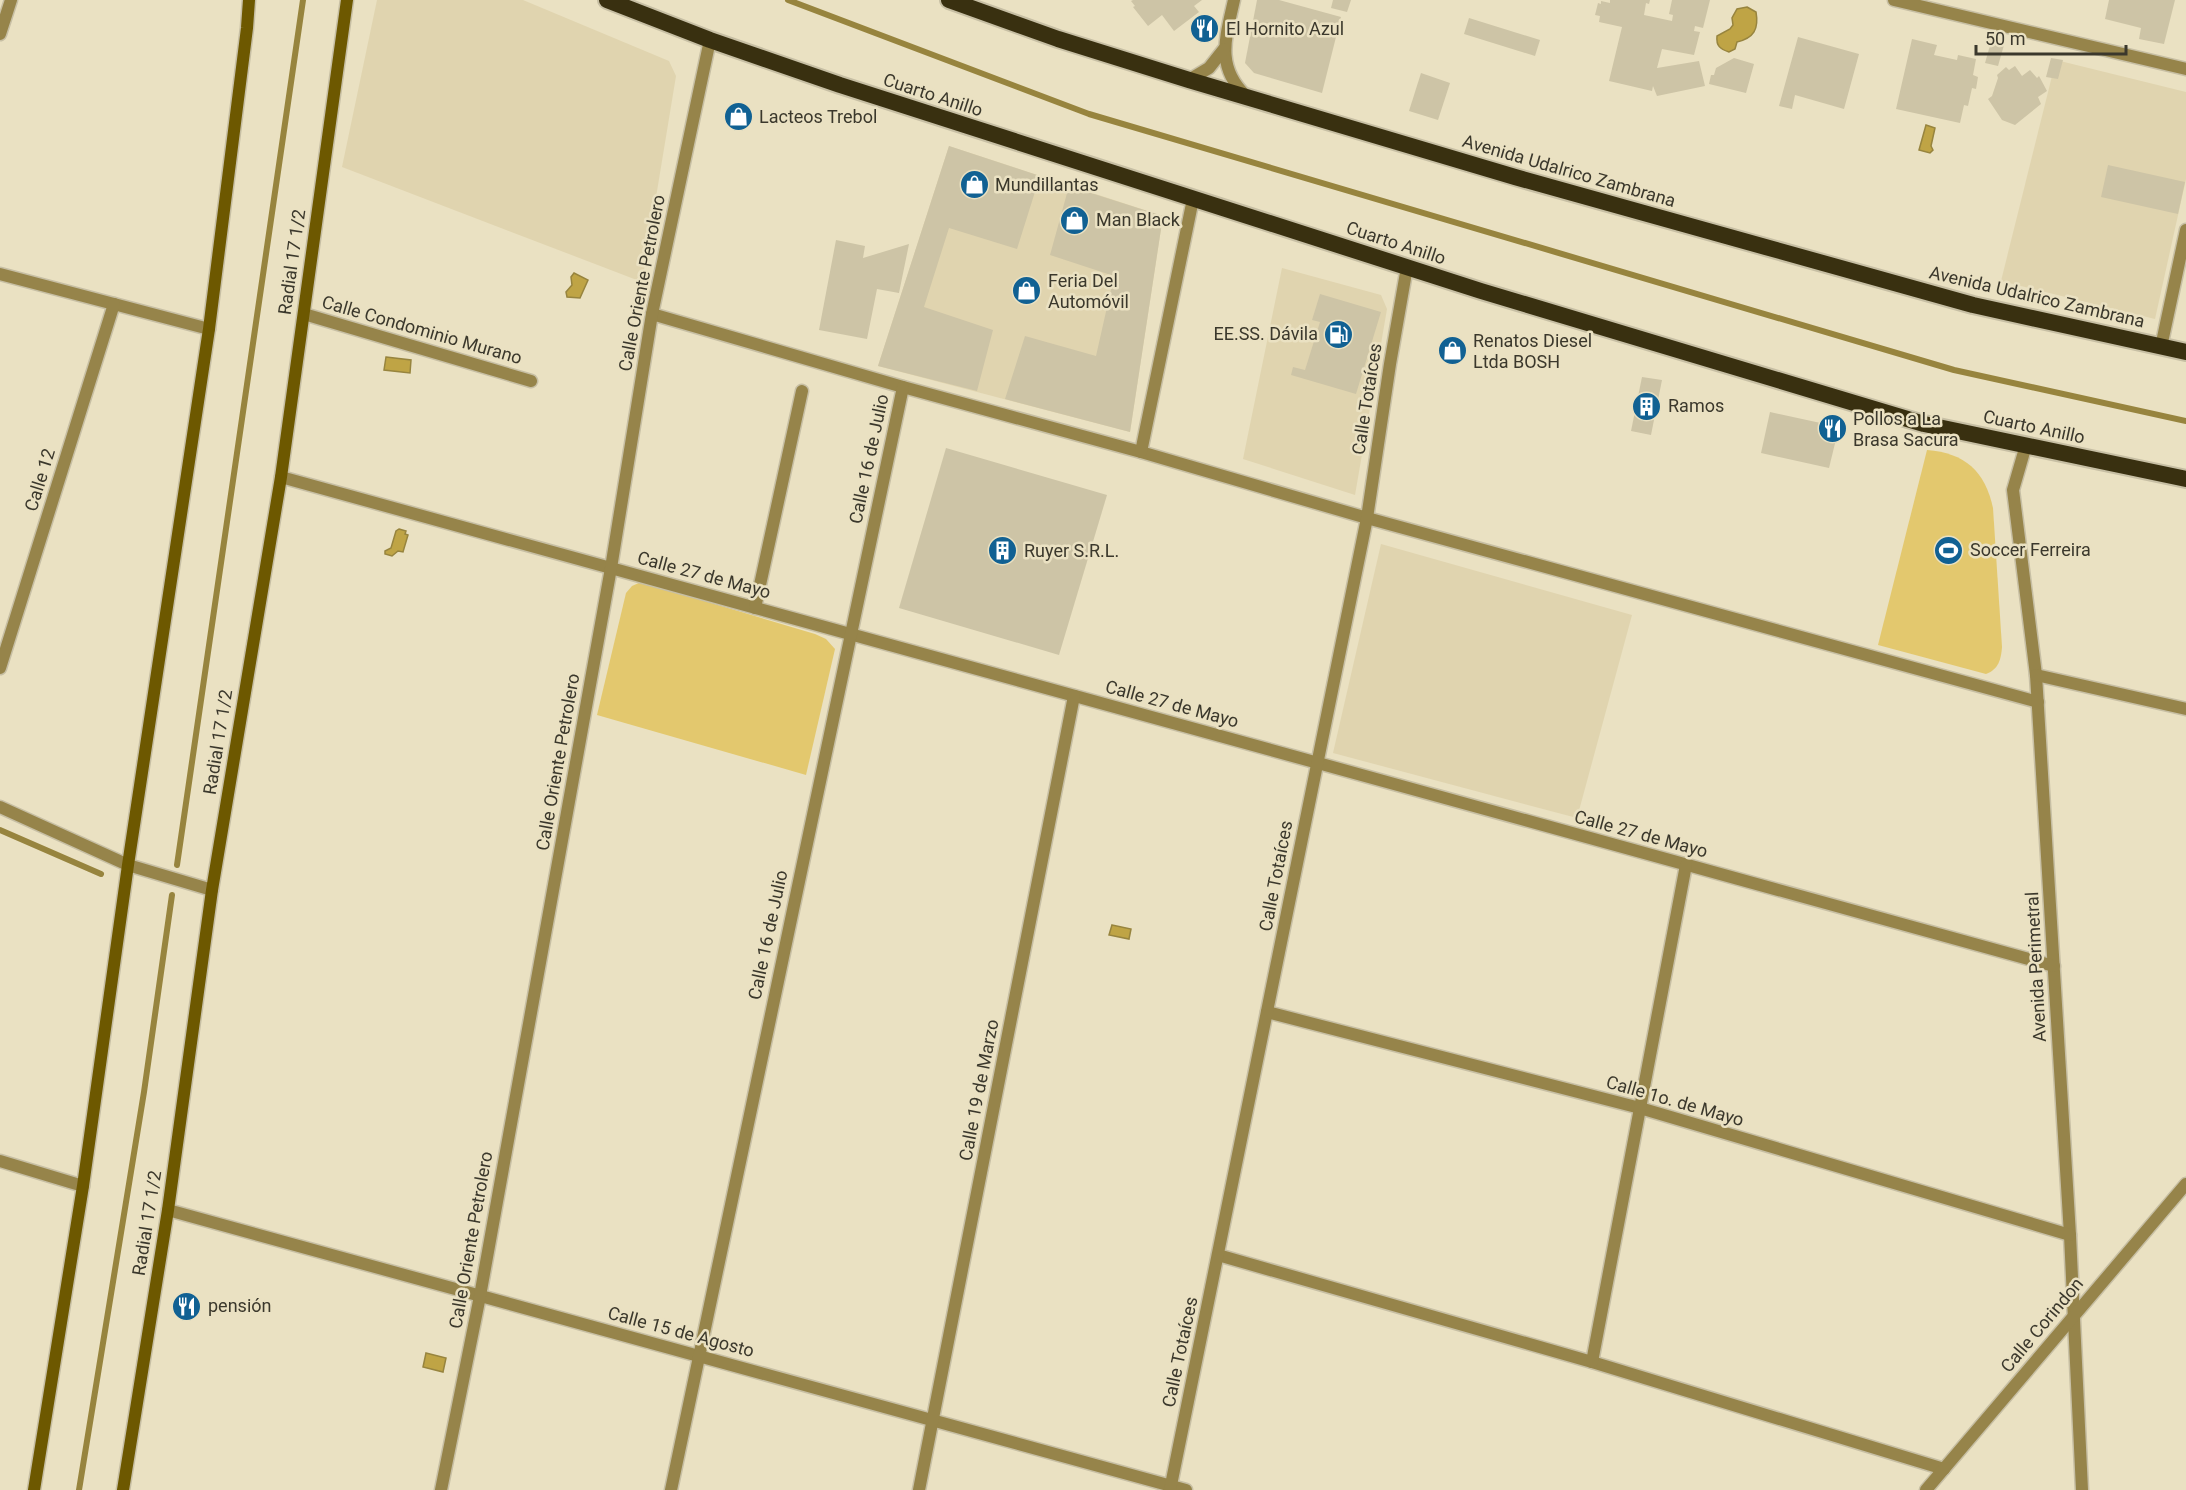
<svg xmlns="http://www.w3.org/2000/svg" width="2186" height="1490" font-family="Roboto,sans-serif">
<style>
.built{fill:#e0d4af}
.green{fill:#e3c86e}
.water{fill:#bfa445;stroke:#97843e;stroke-width:1.5}
.lines{fill:none;stroke-linecap:round;stroke-linejoin:round}
.stream{stroke:#97843e;stroke-width:6}
.building{fill:#cdc4a6}
.minor-casing{stroke:#c7bfa4;stroke-width:15}
.tertiary-casing{stroke:#c7bfa4;stroke-width:15}
.secondary-casing{stroke:#c7bfa4;stroke-width:15}
.trunk-casing{stroke:#c7bfa4;stroke-width:20}
.minor{stroke:#96844a;stroke-width:12}
.tertiary{stroke:#96844a;stroke-width:12}
.secondary{stroke:#6d5800;stroke-width:12}
.trunk{stroke:#393010;stroke-width:16}
.labels{text-anchor:middle;stroke-width:5;stroke-linejoin:round;paint-order:stroke}
.poi-label{font-size:18px;fill:#3b382c;stroke:#eae1c2;text-anchor:start}
.street-label{font-size:18px;fill:#3b382c;stroke:#eae1c2}
</style>
<rect width="100%" height="100%" fill="#eae1c2"/>
<!-- built -->
<g class="built">
<path d="M377,0H523L669,61L676,76L642,282L342,167Z"/>
<path d="M2056,60L2186,92V179L2155,319L2001,281Z"/>
<path d="M949,146L1163,216L1130,432L878,366Z"/>
<path d="M1282,268L1381,295L1387,309L1355,495L1243,459Z"/>
<path d="M1381,544L1632,615L1577,818L1333,753Z"/>
</g>
<!-- green -->
<g class="green">
<path d="M1927,450C1965,453 1985,471 1993,508L2002,647C2001,659 1999,669 1986,674L1878,645Z"/>
<path d="M641,582L815,634L826,639L835,649L806,775L597,715L626,593L632,586Z"/>
</g>
<!-- water -->
<g class="water">
<path d="M1747,7L1756,12C1759,29 1754,38 1737,42L1735,49L1729,52C1720,49 1716,46 1717,36L1730,29L1733,25L1732,18L1737,9Z"/>
<path d="M1926,125L1935,128L1931,146L1933,150L1930,153L1919,150Z"/>
<path d="M574,273L588,280L580,298L567,297L566,292L572,285L571,277Z"/>
<path d="M386,357L411,360L410,373L384,370Z"/>
<path d="M399,529L406,531L405,534L408,535L403,552L398,551L392,556L385,554V551L391,548L396,531Z"/>
<path d="M1112,925L1131,929L1129,939L1109,935Z"/>
<path d="M426,1353L446,1358L443,1372L423,1367Z"/>
</g>
<g class="lines">
<!-- stream -->
<g class="stream">
<path d="M788,0L1089,114L1954,370L2186,421"/>
<path d="M0,830L101,874"/>
<path d="M177,865L303,0"/>
<path d="M79,1490L144,1092L172,895"/>
</g>
</g>
<!-- building -->
<g class="building">
<path d="M1133,0H1202L1194,6L1199,12L1174,31L1162,15L1148,26L1133,7L1135,6L1131,1Z"/>
<path d="M1257,0H1279L1341,17L1322,93L1254,73L1245,63Z"/>
<path d="M1333,0H1351L1347,12L1331,8Z"/>
<path d="M1610,0H1650L1649,4L1646,3L1644,15L1672,21L1673,15L1669,14L1672,0H1710L1703,28L1695,26L1694,31L1700,32L1694,55L1662,49L1657,68L1699,61L1705,86L1657,96L1653,86L1652,91L1609,81L1622,27L1599,22L1600,16L1595,15L1598,3L1601,4V1L1610,3Z"/>
<path d="M2109,0H2175L2164,44L2139,39L2141,28L2105,19Z"/>
<path d="M1469,18L1540,40L1535,56L1464,34Z"/>
<path d="M1798,37L1859,54L1844,109L1795,95L1792,109L1779,106Z"/>
<path d="M1912,39L1937,45L1934,55L1957,60L1958,55L1976,59L1973,75L1978,77L1976,89L1972,88L1968,106L1964,105L1960,123L1896,109Z"/>
<path d="M1991,42L2004,45L1998,66L1985,63Z"/>
<path d="M1734,58L1754,64L1746,93L1709,84L1711,75H1714L1716,68Z"/>
<path d="M2051,58L2063,60L2058,79L2046,77Z"/>
<path d="M2015,66L2022,76L2030,70L2037,78L2039,76L2047,91L2038,97L2041,104L2015,125L2002,120L1988,99L1992,96L1998,78L1997,75L2006,67L2009,70Z"/>
<path d="M1421,73L1450,83L1438,120L1409,111Z"/>
<path d="M949,146L1040,176L1017,249L949,228L924,307L993,330L977,391L878,366Z"/>
<path d="M2108,165L2185,182L2178,214L2101,197Z"/>
<path d="M1069,186L1163,216L1130,432L1005,399L1025,336L1096,356L1114,276L1050,255Z"/>
<path d="M836,240L865,246L863,258L909,244L899,293L877,289L867,339L819,330Z"/>
<path d="M1320,294L1381,312L1356,394L1291,375L1293,367L1305,370L1320,322L1312,320Z"/>
<path d="M1642,377L1662,380L1651,435L1631,431Z"/>
<path d="M1770,412L1839,427L1829,468L1761,453Z"/>
<path d="M946,448L1107,495L1059,655L899,608Z"/>
</g>
<g class="lines">
<defs>
<g id="minor">
<path d="M1894,0L2186,69"/>
<path d="M0,34L11,0"/>
<path d="M0,274L209,329"/>
<path d="M304,314L531,381"/>
<path d="M652,314L903,387L1141,452L1367,518L2038,702"/>
<path d="M2161,347L2186,230"/>
<path d="M2026,445L2013,490L2036,675L2070,1235L2082,1490"/>
<path d="M1141,452L1193,199"/>
<path d="M281,477L2054,966"/>
<path d="M755,608L802,391"/>
<path d="M0,668L114,304"/>
<path d="M2036,675L2186,709"/>
<path d="M1267,1012L1640,1108L2070,1235"/>
<path d="M0,1161L83,1186"/>
<path d="M168,1210L1186,1490"/>
<path d="M1218,1255L1592,1362L1944,1469"/>
<path d="M1592,1362L1686,865"/>
<path d="M441,1490L480,1296L611,568L652,314L710,40"/>
<path d="M671,1490L903,387"/>
<path d="M919,1490L1074,696"/>
<path d="M1170,1490L1367,518L1390,364L1407,267"/>
</g>
<g id="tertiary">
<path d="M1234,0C1226,37 1215,66 1246,96"/>
<path d="M1189,80L1209,68L1224,49"/>
<path d="M0,807L128,865L212,890"/>
<path d="M1926,1490L2186,1184"/>
</g>
<g id="secondary">
<path d="M34,1490L83,1186L128,865L209,329L247,28L249,0"/>
<path d="M123,1490L168,1210L212,890L281,477L347,0"/>
</g>
<g id="trunk">
<path d="M607,0L710,40L840,85L1481,291L1924,424L2186,479"/>
<path d="M949,0L1058,39L1189,80L1515,177L1973,305L2186,352"/>
</g>
</defs>
<!-- minor casing -->
<use href="#minor" class="minor-casing"/>
<!-- tertiary casing -->
<use href="#tertiary" class="tertiary-casing"/>
<!-- secondary casing -->
<use href="#secondary" class="secondary-casing"/>
<!-- trunk casing -->
<use href="#trunk" class="trunk-casing"/>
<!-- minor -->
<use href="#minor" class="minor"/>
<!-- tertiary -->
<use href="#tertiary" class="tertiary"/>
<!-- secondary -->
<use href="#secondary" class="secondary"/>
<!-- trunk -->
<use href="#trunk" class="trunk"/>
</g>
<!-- icons -->
<defs>
<symbol id="restaurant-disc" viewBox="-11 -11 22 22"><circle r="9.5" fill="#116193" stroke="#eae1c2"/><path d="M-5-6h1v4h1v-4h1v4h1v-4h1v5L-1.5 .5V6h-2V.5L-5-1ZM5-6V6H3V1.5H1.5Q1.5-4 5-6Z" fill="#fff"/></symbol>
<symbol id="shop-disc" viewBox="-11 -11 22 22"><circle r="9.5" fill="#116193" stroke="#eae1c2"/><path d="M-5-2.5h2.3a2.7 3.5 0 0 1 5.4 0H5L5.5 6h-11ZM-1.5-2.5h3a1.5 2.3 0 0 0-3 0Z" fill="#fff"/></symbol>
<symbol id="fuel-disc" viewBox="-11 -11 22 22"><circle r="9.5" fill="#116193" stroke="#eae1c2"/><path d="M-5.5-6h7V0h2V4h1.3V-2.5L3-4.5l.8-.8L6-3V5H2.5V1h-1V6h-7ZM-4.2-4.7v3.2H.2V-4.7Z" fill="#fff"/></symbol>
<symbol id="building-disc" viewBox="-11 -11 22 22"><circle r="9.5" fill="#116193" stroke="#eae1c2"/><path d="M-4-6H4V6H1V3H-1V6H-4ZM-2.5-4.3h1.7v1.8h-1.7ZM.8-4.3h1.7v1.8H.8ZM-2.5-1h1.7V.8h-1.7ZM.8-1h1.7V.8H.8Z" fill="#fff"/></symbol>
<symbol id="stadium-disc" viewBox="-11 -11 22 22"><circle r="9.5" fill="#116193" stroke="#eae1c2"/><path d="M0-5a6.5 5 0 1 0 0 10a6.5 5 0 1 0 0-10ZM-3.5-1.8h7v3.6h-7Z" fill="#fff"/></symbol>
</defs>
<g fill-rule="evenodd">
<use href="#restaurant-disc" x="1188" y="12" width="33" height="33"/>
<use href="#shop-disc" x="722" y="100" width="33" height="33"/>
<use href="#shop-disc" x="958" y="168" width="33" height="33"/>
<use href="#shop-disc" x="1058" y="204" width="33" height="33"/>
<use href="#shop-disc" x="1010" y="274" width="33" height="33"/>
<use href="#fuel-disc" x="1322" y="318" width="33" height="33"/>
<use href="#shop-disc" x="1436" y="334" width="33" height="33"/>
<use href="#building-disc" x="1630" y="390" width="33" height="33"/>
<use href="#restaurant-disc" x="1816" y="412" width="33" height="33"/>
<use href="#stadium-disc" x="1932" y="534" width="33" height="33"/>
<use href="#building-disc" x="986" y="534" width="33" height="33"/>
<use href="#restaurant-disc" x="170" y="1290" width="33" height="33"/>
</g>
<g class="labels">
<!-- poi labels -->
<g class="poi-label">
<text x="1226" y="35">El Hornito Azul</text>
<text x="759" y="123">Lacteos Trebol</text>
<text x="995" y="191">Mundillantas</text>
<text x="1096" y="226">Man Black</text>
<text x="1048" y="287">Feria Del<tspan x="1048" dy="21">Automóvil</tspan></text>
<text x="1318" y="340" text-anchor="end">EE.SS. Dávila</text>
<text x="1473" y="347">Renatos Diesel<tspan x="1473" dy="21">Ltda BOSH</tspan></text>
<text x="1668" y="412">Ramos</text>
<text x="1853" y="425">Pollos a La<tspan x="1853" dy="21">Brasa Sacura</tspan></text>
<text x="1970" y="556">Soccer Ferreira</text>
<text x="1024" y="557">Ruyer S.R.L.</text>
<text x="208" y="1312">pensión</text>
</g>
<!-- street labels -->
<g class="street-label">
<text transform="translate(933 95) rotate(18)" y="6">Cuarto Anillo</text>
<text transform="translate(1569 171) rotate(16)" y="6">Avenida Udalrico Zambrana</text>
<text transform="translate(1396 243) rotate(18)" y="6">Cuarto Anillo</text>
<text transform="translate(292 262) rotate(-82)" y="6">Radial 17 1/2</text>
<text transform="translate(642 283) rotate(-79)" y="6">Calle Oriente Petrolero</text>
<text transform="translate(2037 297) rotate(13)" y="6">Avenida Udalrico Zambrana</text>
<text transform="translate(422 330) rotate(16)" y="6">Calle Condominio Murano</text>
<text transform="translate(1367 399) rotate(-81)" y="6">Calle Totaíces</text>
<text transform="translate(2034 427) rotate(12)" y="6">Cuarto Anillo</text>
<text transform="translate(869 459) rotate(-78)" y="6">Calle 16 de Julio</text>
<text transform="translate(40 480) rotate(-73)" y="6">Calle 12</text>
<text transform="translate(704 575) rotate(15)" y="6">Calle 27 de Mayo</text>
<text transform="translate(1172 704) rotate(15)" y="6">Calle 27 de Mayo</text>
<text transform="translate(218 742) rotate(-81)" y="6">Radial 17 1/2</text>
<text transform="translate(558 762) rotate(-80)" y="6">Calle Oriente Petrolero</text>
<text transform="translate(1641 834) rotate(15)" y="6">Calle 27 de Mayo</text>
<text transform="translate(1276 876) rotate(-79)" y="6">Calle Totaíces</text>
<text transform="translate(768 935) rotate(-78)" y="6">Calle 16 de Julio</text>
<text transform="translate(2036 967) rotate(-93)" y="6">Avenida Perimetral</text>
<text transform="translate(979 1090) rotate(-79)" y="6">Calle 19 de Marzo</text>
<text transform="translate(1675 1101) rotate(16)" y="6">Calle 1o. de Mayo</text>
<text transform="translate(147 1223) rotate(-81)" y="6">Radial 17 1/2</text>
<text transform="translate(471 1240) rotate(-80)" y="6">Calle Oriente Petrolero</text>
<text transform="translate(2042 1325) rotate(-50)" y="6">Calle Corindon</text>
<text transform="translate(681 1332) rotate(15)" y="6">Calle 15 de Agosto</text>
<text transform="translate(1180 1352) rotate(-78)" y="6">Calle Totaíces</text>
</g>
</g>
<!-- scale -->
<path d="M1976 45v9h150v-9" fill="none" stroke="#3b382c" stroke-width="3"/>
<text x="1985" y="45" font-size="18" fill="#3b382c" stroke="#eae1c2" stroke-width="4.5" paint-order="stroke">50 m</text>
</svg>
